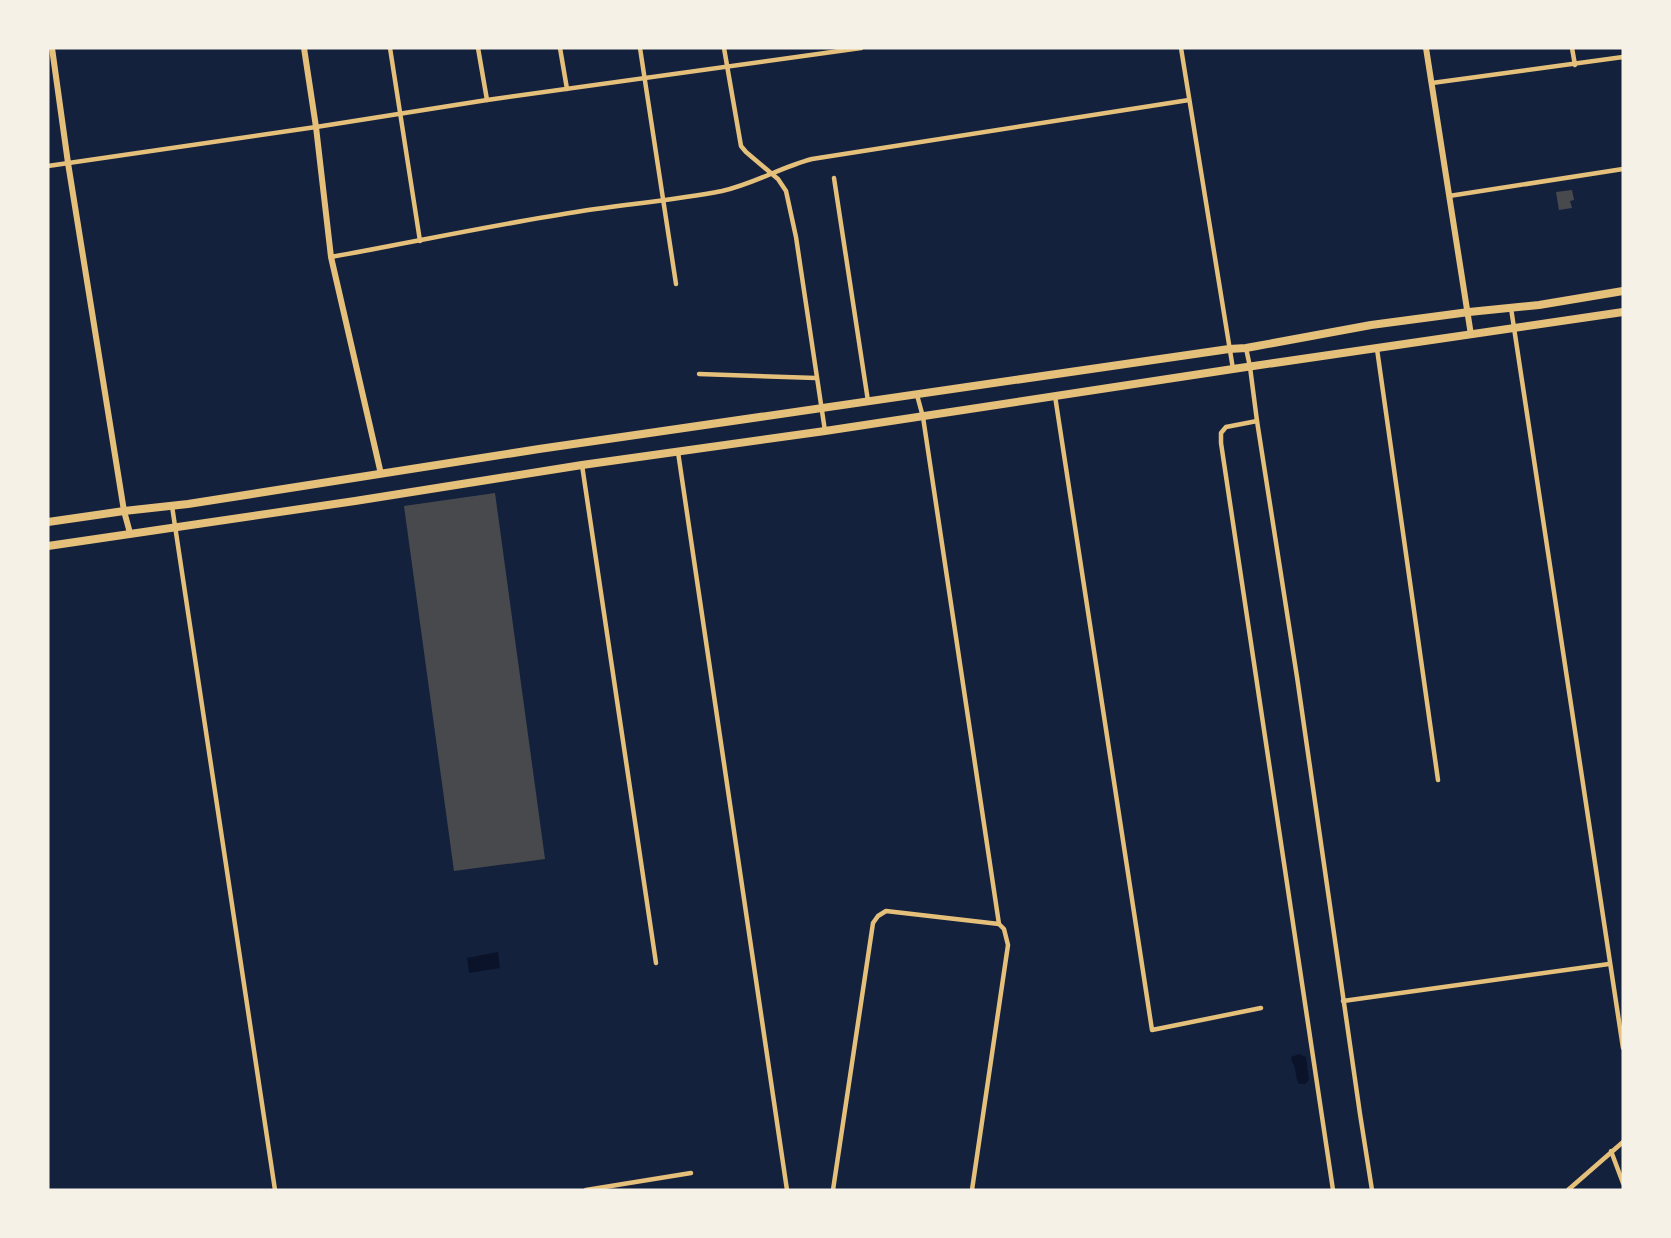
<svg xmlns="http://www.w3.org/2000/svg" width="1671" height="1238" font-family="'DejaVu Sans',sans-serif">
<style>
.water{fill:#0b132b}
.building{fill:#48494c}
.lines{fill:none;stroke-linecap:round;stroke-linejoin:round}
.minor{stroke:#e5c07b;stroke-width:4.5}
.tertiary{stroke:#e5c07b;stroke-width:6}
.trunk{stroke:#e5c07b;stroke-width:8}
</style>
<rect width="100%" height="100%" fill="#14213d"/>
<!-- water -->
<g class="water">
<path d="M498,952L500,968L469,973L467,958Z"/>
<path d="M1299,1054L1306,1057L1309,1080L1305,1084H1299C1296,1078 1296,1075 1295,1068C1294,1064 1291,1062 1291,1057Z"/>
</g>
<!-- building -->
<g class="building">
<path d="M1572,190L1574,200L1570,201L1572,208L1559,210L1556,192Z"/>
<path d="M495,493L545,859L454,871L404,506Z"/>
</g>
<g class="lines">
<!-- minor -->
<g class="minor">
<path d="M390,48L420,241"/>
<path d="M478,48L487,100"/>
<path d="M560,48L567,89"/>
<path d="M640,48L676,284"/>
<path d="M724,48L741,146L746,152L778,179L786,191L796,237L825,431"/>
<path d="M1181,48L1233,369"/>
<path d="M1572,48L1575,65"/>
<path d="M1432,83L1623,57"/>
<path d="M48,166L316,127L487,100L861,48"/>
<path d="M834,178L868,401"/>
<path d="M1449,196L1623,169"/>
<path d="M331,257C414,242 498,224 582,211C629,204 676,200 722,191C754,184 781,167 812,159L1189,100"/>
<path d="M1511,308L1623,1048"/>
<path d="M1246,348L1250,367L1257,421L1297,677L1360,1114L1372,1190"/>
<path d="M1377,349L1438,780"/>
<path d="M699,374L816,378"/>
<path d="M917,395L923,417L999,924L1004,929L1008,945L972,1190"/>
<path d="M1055,396C1086,607 1121,818 1152,1030L1261,1008"/>
<path d="M1257,421L1226,427L1221,433V443L1333,1190"/>
<path d="M678,452L787,1190"/>
<path d="M582,465L656,963"/>
<path d="M172,506L275,1190"/>
<path d="M1343,1001L1609,964"/>
<path d="M1611,1151L1623,1183"/>
<path d="M586,1190L691,1173"/>
<path d="M833,1190L873,923L878,916L886,911L999,924"/>
<path d="M1568,1190L1623,1142"/>
</g>
<!-- tertiary -->
<g class="tertiary">
<path d="M52,48L68,163L124,511L130,533"/>
<path d="M304,48L316,127L331,257L381,474"/>
<path d="M1426,48L1471,335"/>
</g>
<!-- trunk -->
<g class="trunk">
<path d="M48,522L124,511L188,504L539,449L1229,349L1246,348L1371,325L1469,312L1539,305L1623,291"/>
<path d="M48,546L355,501L582,465L825,431L1233,369L1623,312"/>
</g>
</g>
<!-- border -->
<rect width="1671" height="1238" fill="none" stroke="#f6f1e7" stroke-width="99"/>
</svg>
